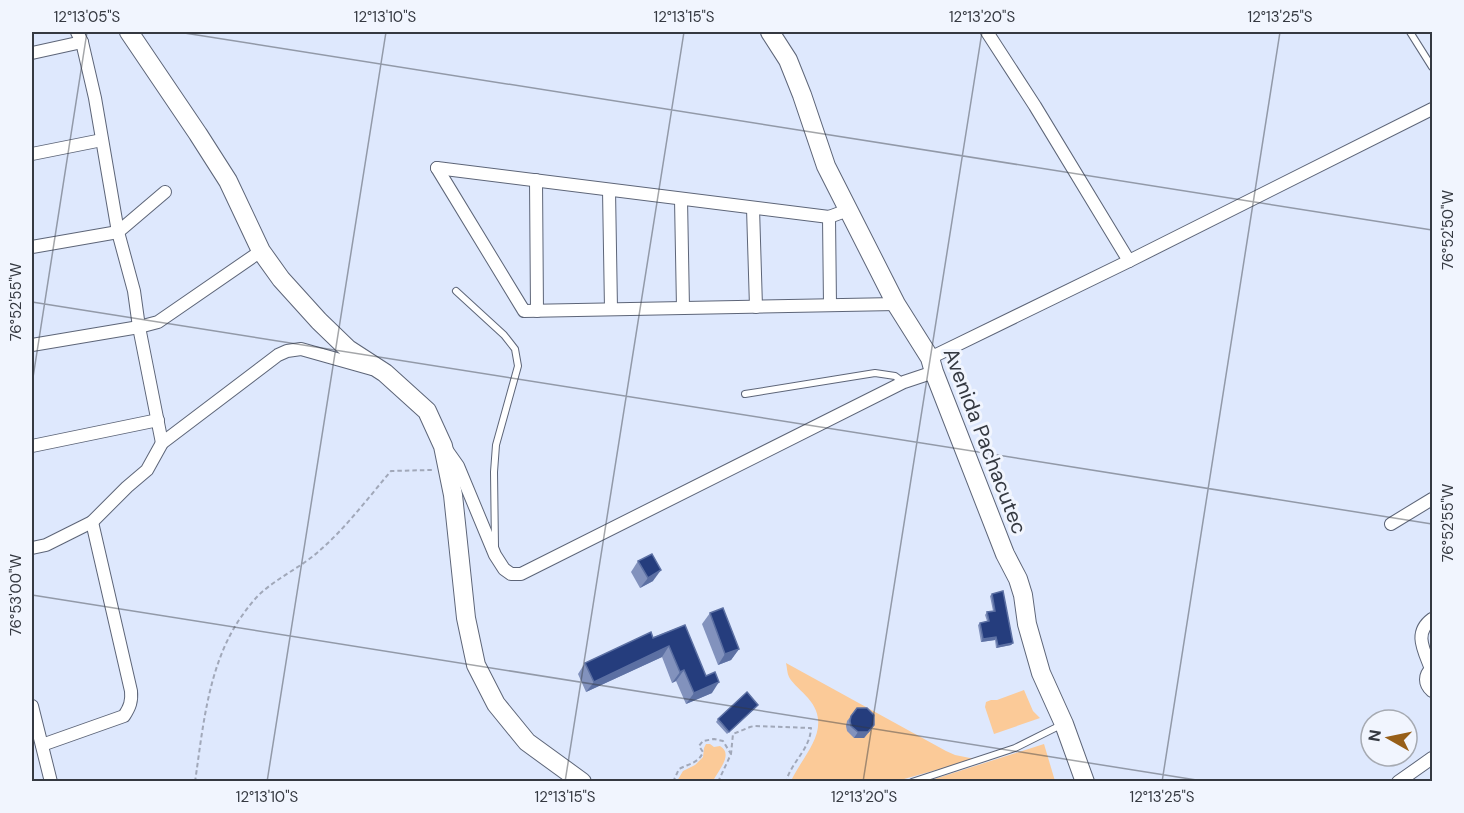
<svg xmlns="http://www.w3.org/2000/svg" width="1464" height="813" font-family="'DM Sans',sans-serif">
<style>
.green{fill:#fbca98}
.lines{fill:none;stroke-linecap:round;stroke-linejoin:round}
.lane-casing{stroke:#5d6578;stroke-width:8}
.street-casing{stroke:#5d6578;stroke-width:14}
.secondary-casing{stroke:#5d6578;stroke-width:20}
.path{stroke:#a1a8b9;stroke-width:2;stroke-dasharray:4.5 3;stroke-linecap:butt}
.lane{stroke:#fff;stroke-width:6}
.street{stroke:#fff;stroke-width:12}
.secondary{stroke:#fff;stroke-width:18}
.wall{fill:#8292bd}
.shaded-wall{fill:#5c70a3}
.building{fill:#253d7d;stroke:#5c70a3;stroke-width:1.5}
.ticks{fill:none;stroke:#353941;stroke-width:1.5;stroke-opacity:0.45}
.labels{text-anchor:middle;stroke-width:6;stroke-linejoin:round;paint-order:stroke}
.street-label{font-size:21px;fill:#353941;stroke:#f1f5fe}
.neatline{fill:none;stroke:#353941;stroke-width:2}
.ticks-label{font-size:15px;text-anchor:middle;fill:#353941}
</style>
<rect width="100%" height="100%" fill="#dee8fd"/>
<!-- green -->
<g class="green">
<path d="M786,663L946,751L955,755L975,759L897,781H791C804,753 834,728 808,698C802,691 793,684 789,677C787,673 787,667 786,663Z"/>
<path d="M1024,690L1033,711L1040,718L994,734L985,707L986,702L991,700H997Z"/>
<path d="M706,744H710L714,747L720,746C734,754 718,771 713,781H677L683,771L695,765L703,757L704,748Z"/>
<path d="M1044,744L1055,781H928Z"/>
</g>
<g class="lines">
<defs>
<g id="lane">
<path d="M1410,32L1432,67"/>
<path d="M456,291L504,335L515,349L518,366L496,445L494,472L495,547"/>
<path d="M745,394L875,373L895,376L903,382"/>
<path d="M912,782L1015,748L1063,724"/>
</g>
<g id="street">
<path d="M77,32L82,42L95,98L118,232L134,291L139,327L162,443"/>
<path d="M987,32L1035,106L1129,261"/>
<path d="M32,53L82,42"/>
<path d="M32,154L102,140"/>
<path d="M437,168L524,311L896,304"/>
<path d="M437,168L829,217L848,210"/>
<path d="M536,180L537,311"/>
<path d="M609,190L611,309"/>
<path d="M681,199L683,308"/>
<path d="M753,208L756,307"/>
<path d="M829,217L830,305"/>
<path d="M32,247L118,232L165,192"/>
<path d="M32,345L139,327L158,322L261,251"/>
<path d="M930,358L1129,261L1432,109"/>
<path d="M32,446L158,420"/>
<path d="M446,449L458,466L495,555L504,569L511,574H521L904,382L934,372"/>
<path d="M1391,524L1432,499"/>
<path d="M32,548L46,545L92,522L127,487L147,470L162,443L278,355L287,351L301,349L372,369"/>
<path d="M1432,668C1424,675 1424,684 1432,691"/>
<path d="M1431,669C1424,650 1413,633 1432,619"/>
<path d="M32,706L51,782"/>
<path d="M42,745L124,716C130,707 132,701 131,691L92,522"/>
<path d="M1398,782L1432,758"/>
</g>
<g id="secondary">
<path d="M129,32L198,134L228,181L261,251L281,279L319,321L348,349L385,373L427,411L443,446L453,495L466,618L476,665L496,704L527,742L582,782"/>
<path d="M770,32L788,60L802,95L826,166L896,304L930,358L934,372L1005,554L1018,579L1023,595L1027,624L1041,673L1064,724L1085,782"/>
</g>
</defs>
<!-- lane casing -->
<use href="#lane" class="lane-casing"/>
<!-- street casing -->
<use href="#street" class="street-casing"/>
<!-- secondary casing -->
<use href="#secondary" class="secondary-casing"/>
<!-- path -->
<g class="path">
<path d="M195,782C203,727 208,667 239,620C246,610 253,600 262,592C279,577 301,567 318,552C345,529 368,498 391,471L432,470"/>
<path d="M673,782L679,769C688,764 699,763 703,752L699,746L703,741L714,739L723,741L731,754"/>
<path d="M718,782L731,754L733,734L750,727L754,726L811,728C810,750 791,762 786,782"/>
</g>
<!-- lane -->
<use href="#lane" class="lane"/>
<!-- street -->
<use href="#street" class="street"/>
<!-- secondary -->
<use href="#secondary" class="secondary"/>
</g>
<!-- wall -->
<g class="wall">
<path d="M638,561L653,581L640,588L631,572Z"/>
<path d="M992,594L1013,643L1011,645L996,648L995,640L981,642L978,625L980,623L987,621L985,615L987,612L993,611L990,596Z"/>
<path d="M710,613L739,649L731,660L718,665L702,624Z"/>
<path d="M685,625L712,693L686,704L676,681L672,683L662,657L586,692L578,674L585,663Z"/>
<path d="M758,705L727,734L716,722L718,719Z"/>
<path d="M851,716L871,730L864,738H854L847,731L846,726L847,721Z"/>
</g>
<!-- shaded-wall -->
<g class="shaded-wall">
<path d="M661,570L653,581L640,588L648,578Z"/>
<path d="M996,637L995,640L981,642L983,639Z"/>
<path d="M1013,643L1011,645L996,648L998,646Z"/>
<path d="M669,646L662,657L586,692L594,682Z"/>
<path d="M739,649L731,660L718,665L725,654Z"/>
<path d="M684,670L676,681L672,683L680,672Z"/>
<path d="M719,682L712,693L686,704L694,693Z"/>
<path d="M874,725L864,738H854L858,732Z"/>
</g>
<!-- building -->
<g class="building">
<path d="M652,554L661,570L648,578L638,561Z"/>
<path d="M1003,591L1013,643L998,646L996,637L983,639L980,623L989,621L987,612L995,611L992,594Z"/>
<path d="M723,608L739,649L725,654L710,613Z"/>
<path d="M685,625L706,676L715,672L719,682L694,693L684,670L680,672L669,646L594,682L585,663L651,632L653,638Z"/>
<path d="M747,692L758,705L729,732L718,719Z"/>
<path d="M857,708H867L874,715V725L868,732H858L851,726L850,721L851,716Z"/>
</g>
<!-- ticks -->
<path class="ticks" d="M178,32L1432,230M32,302L1432,524M32,384L87,32M32,595L1209,782M267,782L386,32M565,782L684,32M863,782L982,32M1162,782L1280,32"/>
<g class="labels">
<!-- street labels -->
<g class="street-label">
<text transform="translate(985 441) rotate(69)" y="7">Avenida Pachacutec</text>
</g>
</g>
<!-- border -->
<rect width="1464" height="813" fill="none" stroke="#f1f5fe" stroke-width="66"/>
<!-- north arrow -->
<g transform="translate(1389 738) rotate(279)"><circle r="28" fill="#f1f5fe" stroke="#a6aab2" stroke-width="1.5"/>
<path d="M0-4.5L10 22L0 15L-10 22Z" fill="#975f19"/>
<text y="-9" font-size="16" font-weight="bold" text-anchor="middle" fill="#353941">N</text>
</g>
<rect x="33" y="33" width="1398" height="747" class="neatline"/>
<g class="ticks-label">
<text x="87" y="22">12°13'05"S</text>
<text x="385" y="22">12°13'10"S</text>
<text x="684" y="22">12°13'15"S</text>
<text x="982" y="22">12°13'20"S</text>
<text x="1280" y="22">12°13'25"S</text>
<text transform="translate(1448 230) rotate(-90)" y="5">76°52'50"W</text>
<text transform="translate(16 302) rotate(-90)" y="5">76°52'55"W</text>
<text transform="translate(1448 523) rotate(-90)" y="5">76°52'55"W</text>
<text transform="translate(16 595) rotate(-90)" y="5">76°53'00"W</text>
<text x="267" y="802">12°13'10"S</text>
<text x="565" y="802">12°13'15"S</text>
<text x="864" y="802">12°13'20"S</text>
<text x="1162" y="802">12°13'25"S</text>
</g>
</svg>
